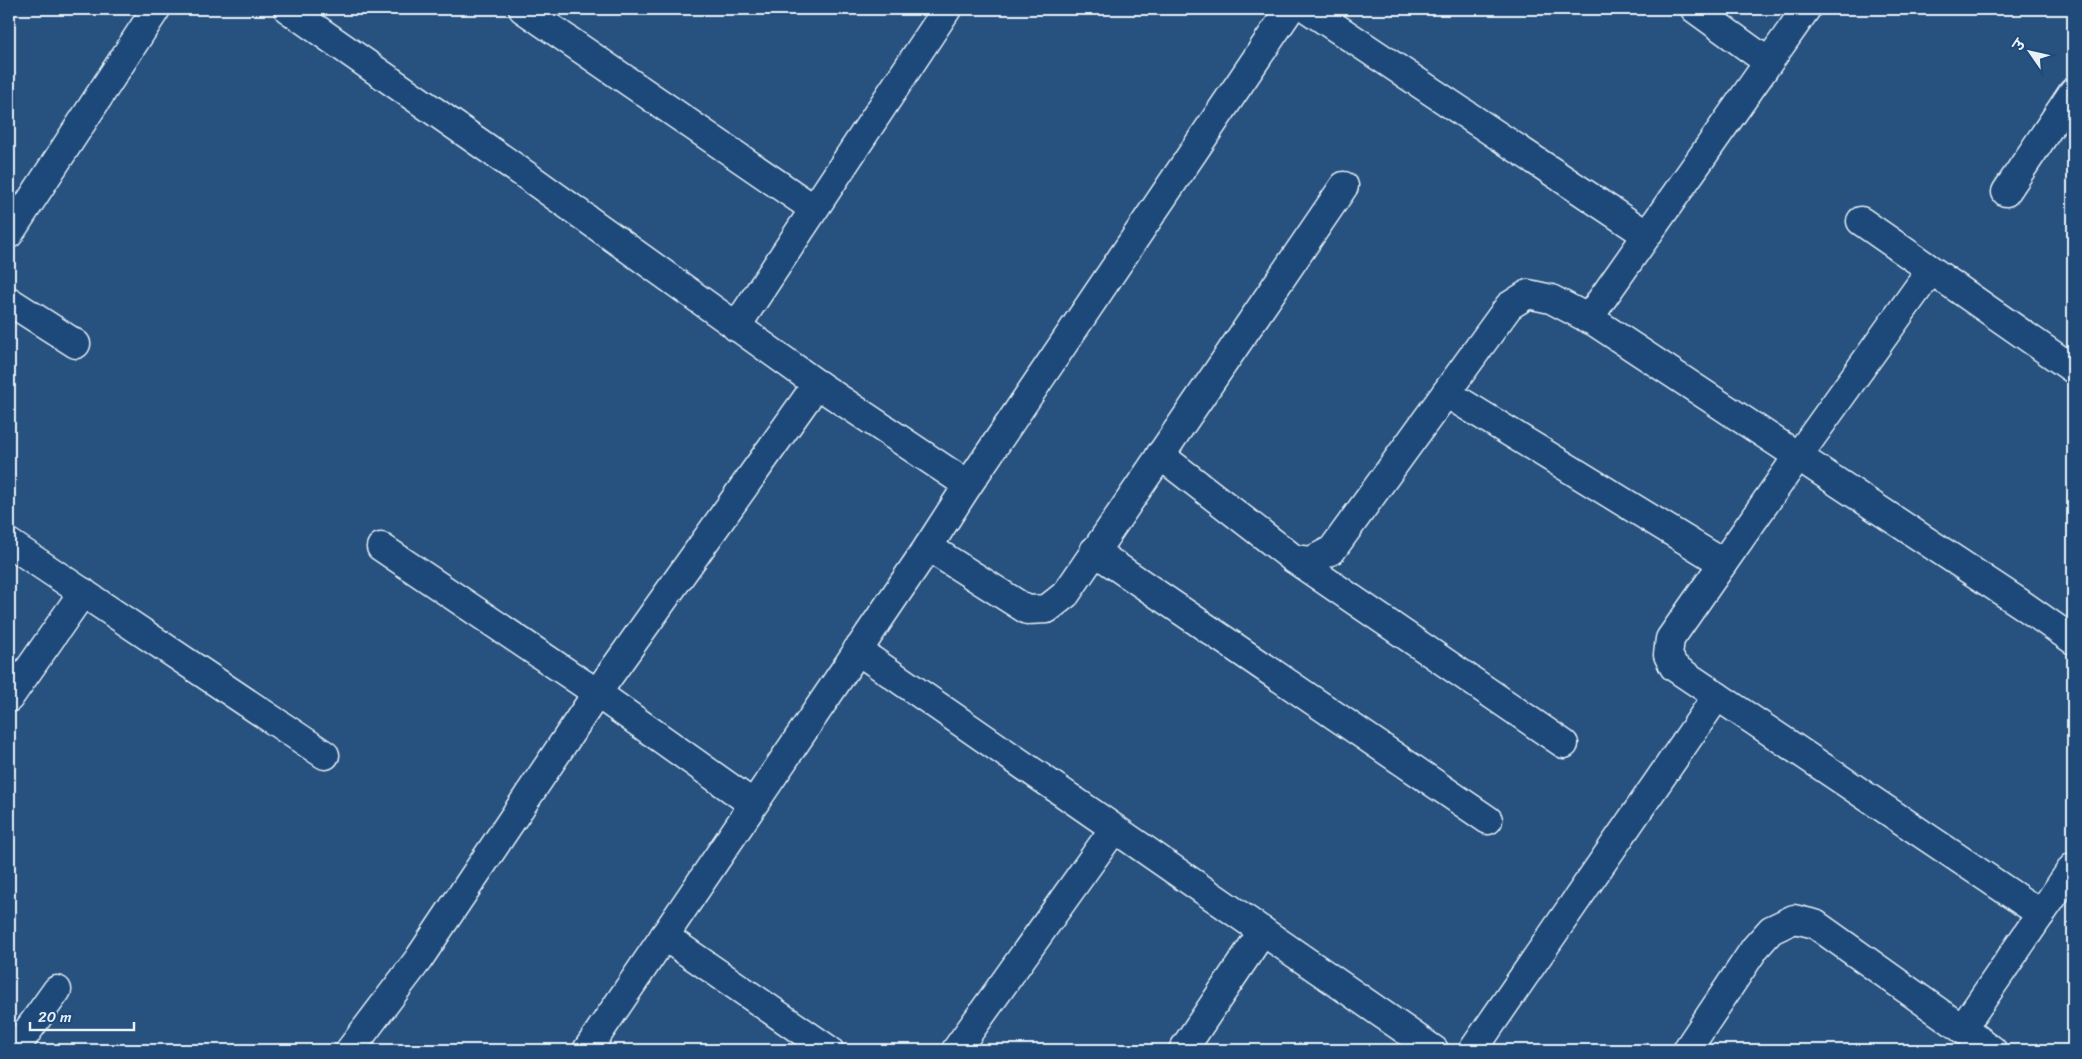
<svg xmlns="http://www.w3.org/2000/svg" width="2082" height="1059" font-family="Sriracha,'Playpen Sans Deva',sans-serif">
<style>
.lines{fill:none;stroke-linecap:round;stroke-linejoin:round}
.minor-casing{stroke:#e8f1f8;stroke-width:31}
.minor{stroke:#1f4a7a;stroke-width:28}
</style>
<rect width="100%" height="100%" fill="#27517f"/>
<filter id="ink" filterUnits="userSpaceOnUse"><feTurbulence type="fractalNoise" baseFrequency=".02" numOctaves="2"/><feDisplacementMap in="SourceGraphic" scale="10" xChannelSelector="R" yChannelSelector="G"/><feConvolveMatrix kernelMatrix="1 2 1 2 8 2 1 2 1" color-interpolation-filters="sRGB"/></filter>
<g filter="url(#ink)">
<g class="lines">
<defs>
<g id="minor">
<path d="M288,9L530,178L817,384L968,485"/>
<path d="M523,9L814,209"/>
<path d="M1308,9L1647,235"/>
<path d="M1695,9L1768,62"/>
<path d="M2006,192L2073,92"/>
<path d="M1861,221L2073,369"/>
<path d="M9,234L156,9"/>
<path d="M1931,270L1798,456L1670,639L1668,655L1674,667L2041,914"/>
<path d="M9,301L76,344"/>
<path d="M1588,319L1806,9"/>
<path d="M736,327L947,9"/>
<path d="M1446,393L1723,563"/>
<path d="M1160,455L1294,559L1311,561L1332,550L1509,306L1528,294L1551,299L1595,322L2020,603L2073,640"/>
<path d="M9,543L325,755"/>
<path d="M381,547L597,693L753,804"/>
<path d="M928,547L1027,610L1047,609L1066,594L1344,186"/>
<path d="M1094,551L1488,820"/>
<path d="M1294,559L1564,744"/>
<path d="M857,650L1434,1050"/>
<path d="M9,698L83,592"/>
<path d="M664,936L829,1050"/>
<path d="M1962,1029L2073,867"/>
<path d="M14,1050L57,990"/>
<path d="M350,1050L418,960L597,693L817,384"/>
<path d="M587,1050L928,547L968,485L1290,9"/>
<path d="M956,1050L1114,829"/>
<path d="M1183,1050L1263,931"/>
<path d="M1473,1050L1717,696"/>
<path d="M1687,1050L1755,948L1771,930L1794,919L1815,924L1992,1050"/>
</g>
</defs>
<!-- minor casing -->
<use href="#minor" class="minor-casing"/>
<!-- minor -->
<use href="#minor" class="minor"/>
</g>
</g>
<!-- margin -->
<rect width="2082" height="1059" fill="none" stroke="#1f4a7a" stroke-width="30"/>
<rect x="15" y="15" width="2052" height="1029" fill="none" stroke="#e8f1f8" stroke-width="2" filter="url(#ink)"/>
<!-- north arrow -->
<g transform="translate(2030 52) rotate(304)" stroke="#1f4a7a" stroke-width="4" paint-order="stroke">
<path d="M0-4L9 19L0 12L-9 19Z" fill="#e8f1f8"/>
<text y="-8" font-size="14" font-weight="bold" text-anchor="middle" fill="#e8f1f8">उ</text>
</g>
<!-- scale -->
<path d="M30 1022v8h104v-8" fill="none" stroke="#e8f1f8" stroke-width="2.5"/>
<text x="38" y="1022" font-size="15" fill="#e8f1f8" stroke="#1f4a7a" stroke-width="4" paint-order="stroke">20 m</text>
</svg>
